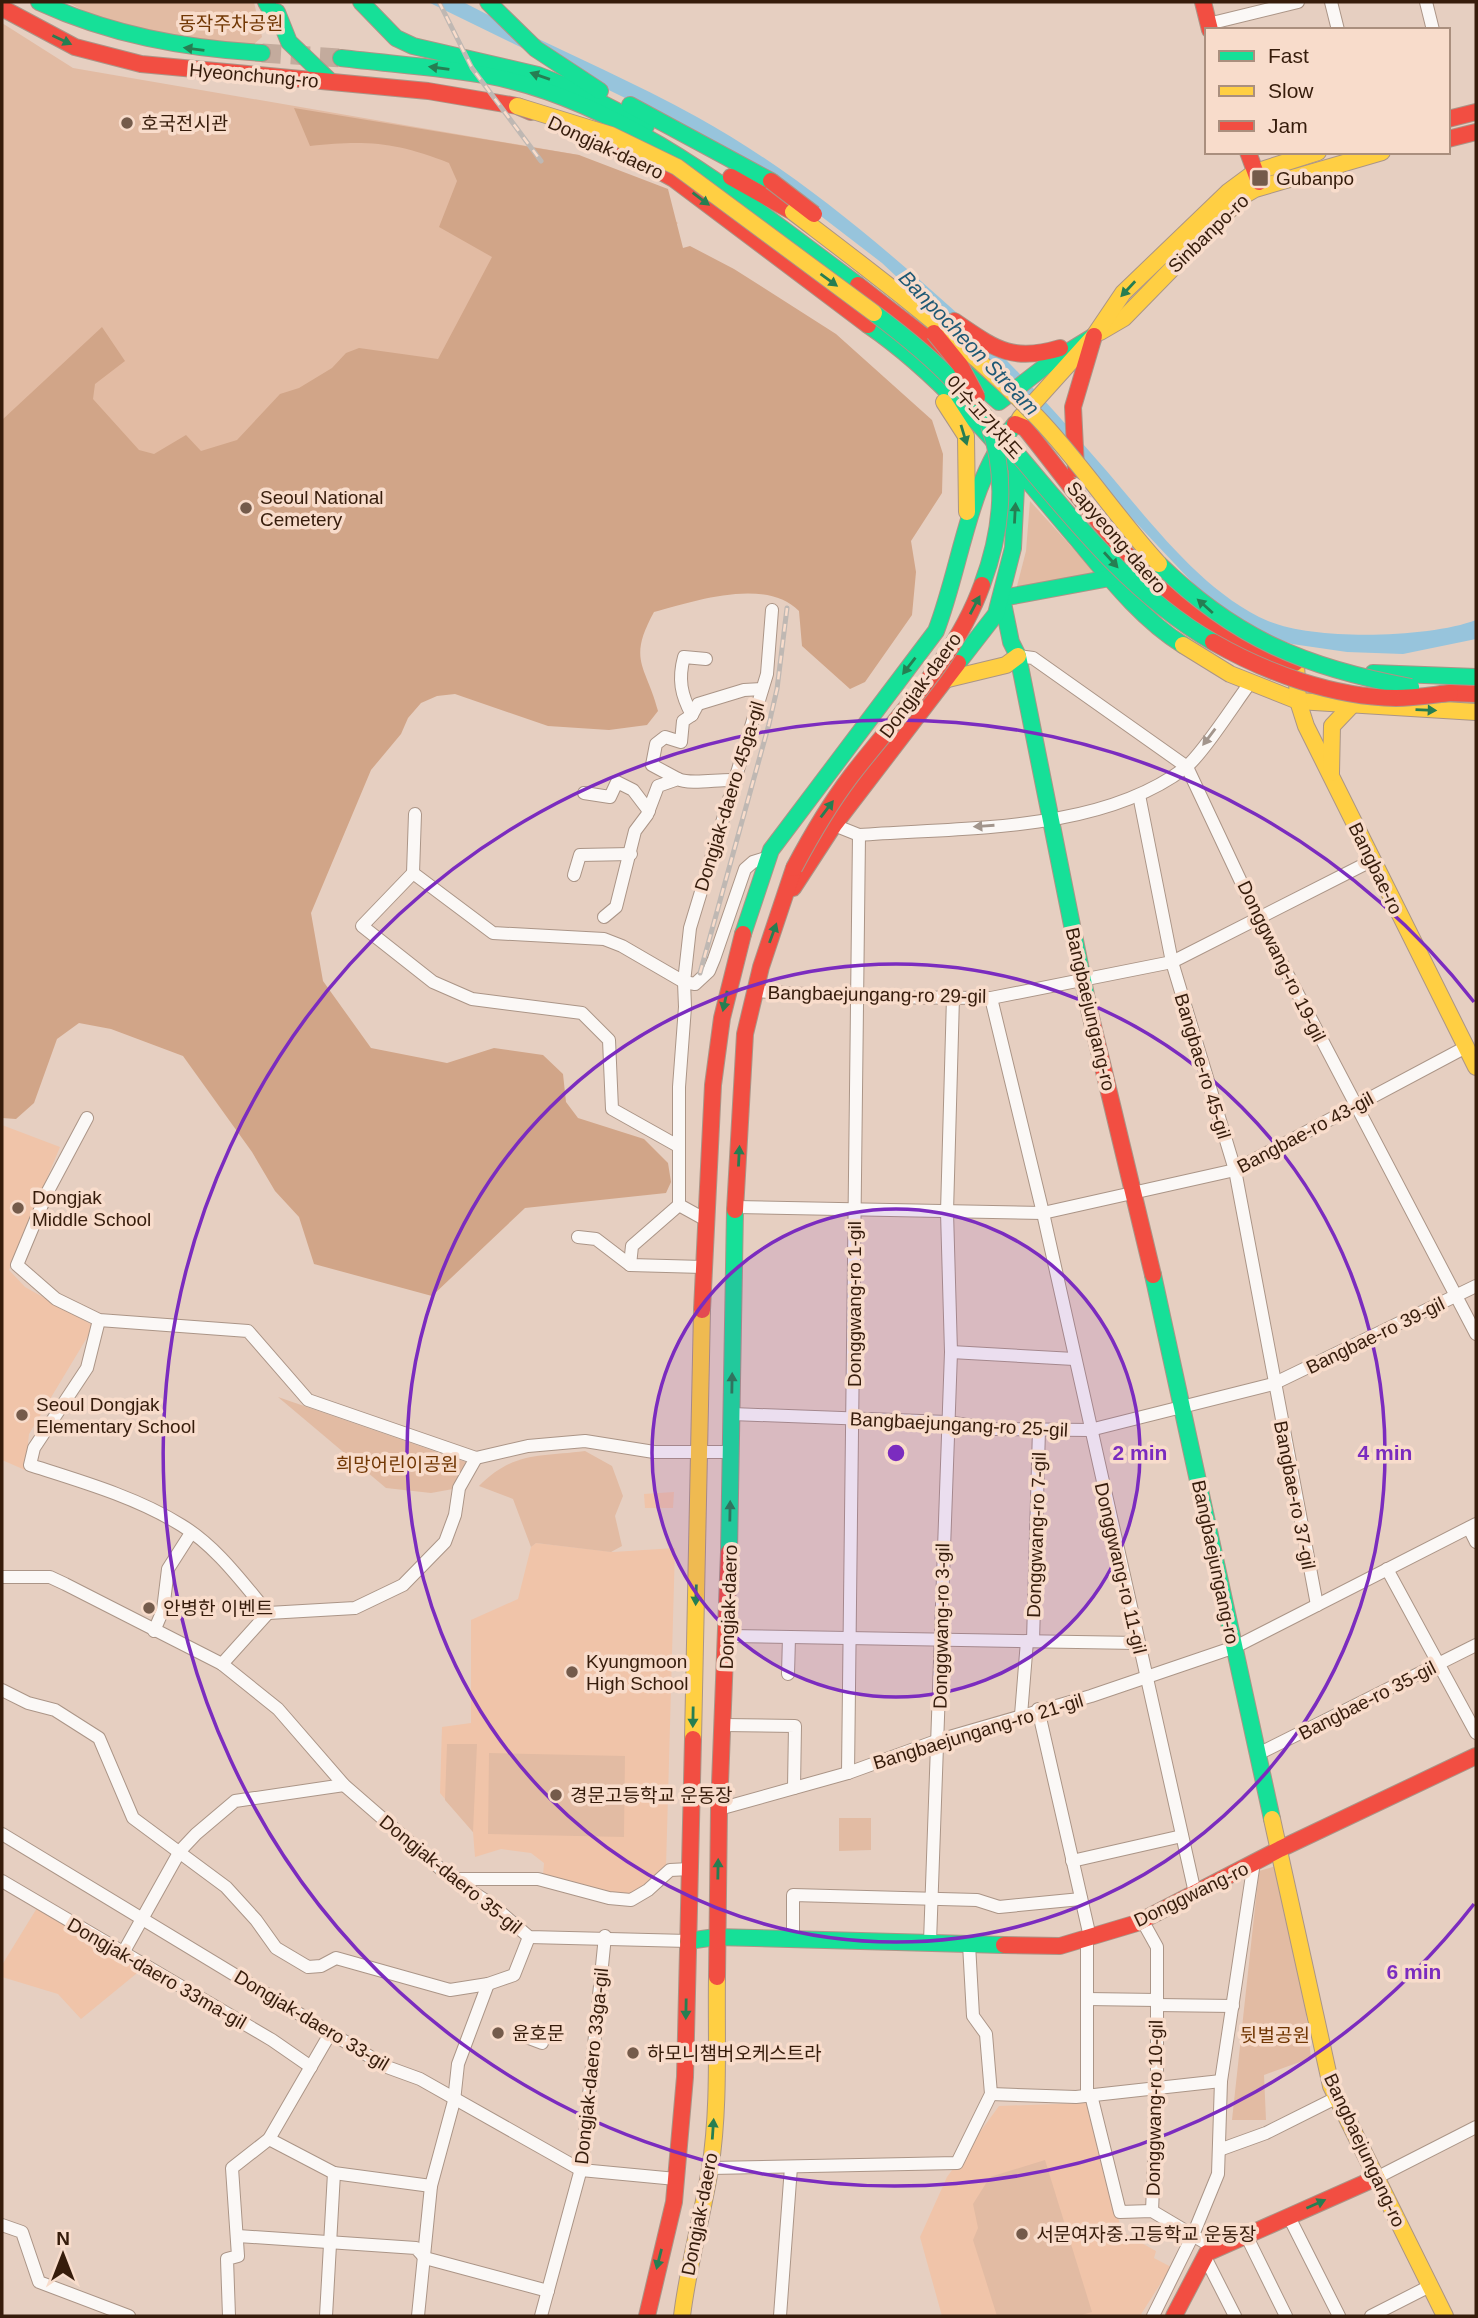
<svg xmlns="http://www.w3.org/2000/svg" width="1478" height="2318" font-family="Helvetica,'Noto Sans KR',sans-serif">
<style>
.built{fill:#f0c4a9}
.green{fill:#e2bba3}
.forest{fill:#d1a588}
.water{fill:#97c4dc}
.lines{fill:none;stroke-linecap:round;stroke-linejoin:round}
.primary-tunnel{stroke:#c3ab9d;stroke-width:19;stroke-dasharray:19 10;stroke-linecap:butt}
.street-casing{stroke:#ab9587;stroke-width:14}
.fast-casing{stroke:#ab9587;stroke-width:18}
.slow-casing{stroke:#ab9587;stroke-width:18}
.jam-casing{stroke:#ab9587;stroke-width:18}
.street{stroke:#fbf8f6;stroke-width:12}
.fast{stroke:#16e098;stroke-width:16}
.slow{stroke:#ffcf43;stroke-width:16}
.jam{stroke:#f24e42;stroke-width:16}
.rail-casing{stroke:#bfb8b3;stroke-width:5}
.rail{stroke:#f8dccb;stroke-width:2.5;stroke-dasharray:8;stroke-linecap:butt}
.fast-bridge-casing{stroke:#ab9587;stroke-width:18;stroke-linecap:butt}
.slow-bridge-casing{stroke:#ab9587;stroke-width:18;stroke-linecap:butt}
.jam-bridge-casing{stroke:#ab9587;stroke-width:18;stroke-linecap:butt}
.fast-bridge{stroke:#16e098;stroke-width:16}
.slow-bridge{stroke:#ffcf43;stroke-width:16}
.jam-bridge{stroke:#f24e42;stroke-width:16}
.oneway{fill:#267e52}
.oneway2{fill:#a2958c}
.ring{fill:none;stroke:#7b2cbf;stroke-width:3.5}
.poi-dot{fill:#745b4b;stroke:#f8dccb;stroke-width:2.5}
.labels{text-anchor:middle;stroke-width:7;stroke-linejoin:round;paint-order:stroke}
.park-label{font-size:19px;fill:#713704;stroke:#f8dccb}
.street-label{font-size:19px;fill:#361c0b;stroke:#f8dccb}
.poi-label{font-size:19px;fill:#361c0b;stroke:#f8dccb;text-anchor:start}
.water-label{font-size:21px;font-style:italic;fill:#1f5975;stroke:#f8dccb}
.centre{fill:#7b2cbf;stroke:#f8dccb;stroke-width:3.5}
.ring-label{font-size:21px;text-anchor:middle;font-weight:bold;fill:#7b2cbf;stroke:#f8dccb;stroke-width:7;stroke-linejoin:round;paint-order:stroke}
</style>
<rect width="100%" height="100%" fill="#e6cfc1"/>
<!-- built -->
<g class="built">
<path d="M2,1125L60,1147L9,1270L25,1287L94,1326L29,1434L25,1470L2,1460Z"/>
<path d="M674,1492L673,1508H645L644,1494Z"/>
<path d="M536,1543L613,1552L675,1548L666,1867L637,1897H615L543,1875L544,1863L531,1853L501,1849L475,1857L473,1832L440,1793L442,1727L471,1723V1620L518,1599L531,1547Z"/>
<path d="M37,1908L142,1969L81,2019L58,1994L2,1977V1965Z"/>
<path d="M1087,2103L1122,2232L1156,2251L1154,2258L1171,2267L1140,2316H942L920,2237L947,2177L999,2106Z"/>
</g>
<!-- green -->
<g class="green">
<path d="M67,2H254L262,37L253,45L116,28Z"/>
<path d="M2,23L73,68L579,155L678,223L2,947Z"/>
<path d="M1030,501L1098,576L1016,590L1026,551Z"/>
<path d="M278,1397L466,1462L453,1489L431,1493L386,1488Z"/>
<path d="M585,1451L612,1466L623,1496L615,1516L622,1546L611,1552L536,1543L531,1547L513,1499L479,1486C514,1451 540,1457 585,1451Z"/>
<path d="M447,1744H477L473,1832L445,1800Z"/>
<path d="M489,1753L625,1756L624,1837L488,1834Z"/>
<path d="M839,1818H871V1850L839,1851Z"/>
<path d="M1283,1864L1298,1941L1311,2058L1264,2075L1266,2120H1232L1259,1871Z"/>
<path d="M1045,2160L1092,2312L1078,2316H997L973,2240L978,2228L973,2204L990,2177Z"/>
</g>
<!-- forest -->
<path class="forest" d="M294,108L579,155L668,189L683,248L690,246L734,269L836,334L932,420L943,454L942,493L911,541L916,572L912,615L865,682L850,689L802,646L799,611C765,577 695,601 654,612C627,661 646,665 658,711L647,725L609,730L548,726L455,694L437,696L421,703L408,718L401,734L371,770L311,913L323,981L371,1048L447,1063L494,1048L543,1055L563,1074L566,1102L578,1118L644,1139L668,1163L671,1182L666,1193L525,1208L432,1296L314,1264L299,1217L275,1191L252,1152L183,1056L111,1029L79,1023L57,1039L34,1103L16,1119L2,1118V420L102,327L125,361L95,384L93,399L139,450L154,454L186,435L201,451L237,440L280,394L299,388L332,368L346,353L359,348L438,359L492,257L439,227L457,181L449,163C396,142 366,140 310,146Z"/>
<!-- water -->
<path class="water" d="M428,2H463C540,42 621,75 697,117C797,172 885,248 969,324C1014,365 1057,414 1097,460C1145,514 1199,591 1268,621C1314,641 1429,638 1476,620V639L1403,654L1347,652L1292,644L1255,630L1205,596L964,340L882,263L800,200L693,131Z"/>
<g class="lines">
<!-- primary-tunnel -->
<path class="primary-tunnel" d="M262,53L341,58"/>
<defs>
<g id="street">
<path d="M1331,2L1338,30"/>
<path d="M1426,2L1433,30"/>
<path d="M1208,24L1298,2"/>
<path d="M1018,656L1033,658L1187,767L1258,918L1476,1334"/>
<path d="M692,715C681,695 678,679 684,657L706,659"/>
<path d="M678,779L652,765L656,744L665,737L681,742L683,721L692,715L698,704L744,690L762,689"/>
<path d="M584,793L610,797L617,782L633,790L649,811"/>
<path d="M1139,795L1172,962L1235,1170L1317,1605"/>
<path d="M415,814L413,873L493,933L604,939L622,946L684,982L695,984L709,971L714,959L745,869L753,862L769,857"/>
<path d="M834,825L859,835C963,827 1099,833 1185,768C1202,755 1235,703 1250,683"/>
<path d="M413,873L362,926L433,982L472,999L582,1013L609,1040L612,1109L678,1146"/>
<path d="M574,875L580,855L631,854"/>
<path d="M604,917L616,907L635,831L647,815L658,786L678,779C689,785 719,779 734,780"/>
<path d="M755,991L856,997L991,998L1172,962L1371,861"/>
<path d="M991,998L1043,1213L1195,1893"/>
<path d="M87,1118L47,1193L17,1265L56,1299L99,1320L248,1331L308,1400L476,1458"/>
<path d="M679,1205L632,1246L630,1265L703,1267"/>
<path d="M735,1207L1043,1213L1235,1170L1466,1047"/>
<path d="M708,1221L679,1205V1087L685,1007L684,982L690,928L767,674L772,610"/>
<path d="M578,1237L596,1239L630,1265"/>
<path d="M99,1320L87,1368L34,1448L30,1465C80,1481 136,1497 181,1525C216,1546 242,1582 268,1613"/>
<path d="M951,1352L1074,1359"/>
<path d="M732,1414L947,1422L994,1429L1090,1430L1273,1384L1476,1286"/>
<path d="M476,1458L528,1446L585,1441L654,1452H731"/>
<path d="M1469,1528L1476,1542"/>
<path d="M1387,1569L1476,1733"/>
<path d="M2,1577H50L65,1584L222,1664L278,1709L344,1785L451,1878L491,1904L529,1937L688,1941"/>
<path d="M268,1613L355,1608L403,1585L445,1542L455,1515L459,1488L476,1458"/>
<path d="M154,1631L163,1610L168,1569L191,1533"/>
<path d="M728,1636L1138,1643"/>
<path d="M1033,1641L1039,1429"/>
<path d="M222,1664L268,1613"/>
<path d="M788,1674L789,1637"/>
<path d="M2,1690L28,1703L55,1710L99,1738L133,1818L226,1887L256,1920L276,1948L308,1967L321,1966L336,1958L450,1990L488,1984L514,1975L529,1937"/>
<path d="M1038,1709L1090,1937"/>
<path d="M1021,1715L1027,1641"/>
<path d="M723,1725L795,1726L794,1788"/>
<path d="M1258,1754L1476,1645"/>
<path d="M848,1773L859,835"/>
<path d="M719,1809L848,1773L939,1740L1091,1696L1235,1647L1476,1524"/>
<path d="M2,1834L387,2067L420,2079L581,2170L676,2179"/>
<path d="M1072,1861L1182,1836"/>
<path d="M456,1879H538L609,1898L631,1900L648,1890L670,1870L690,1869"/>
<path d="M2,1881L272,2040L311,2067"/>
<path d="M1142,1920L1157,1947V2088L1152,2211"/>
<path d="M793,1938V1895L977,1900L999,1907L1081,1899"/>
<path d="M930,1942L951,1352L947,1212L953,997"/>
<path d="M123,1953L180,1851L196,1834L235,1801L344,1785"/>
<path d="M1087,1999L1157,2000"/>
<path d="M1157,2005L1233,2006"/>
<path d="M526,2037L542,2043"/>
<path d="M991,2094L1076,2097L1221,2081"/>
<path d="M1091,2095L1120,2212L1152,2211L1216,2249"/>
<path d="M1087,2096V1938"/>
<path d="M269,2139L334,2173L431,2186"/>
<path d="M1219,2150L1266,2133L1336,2098"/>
<path d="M710,2168L957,2163L991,2094L986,2034L973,2016L969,1944"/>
<path d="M1376,2178L1476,2127"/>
<path d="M1289,2217L1339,2316"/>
<path d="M2,2225L22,2232L39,2282L129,2316"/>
<path d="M1246,2235L1286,2316"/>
<path d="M238,2236L416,2248L425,2258L548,2291"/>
<path d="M1205,2257L1235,2316"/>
<path d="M229,2316L227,2259L238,2256L232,2168L269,2139L331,2032"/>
<path d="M326,2316L334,2173"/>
<path d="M418,2316L431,2186L454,2101L458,2064L488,1984"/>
<path d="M541,2316L582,2165L605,1936"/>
<path d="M780,2316L791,2167"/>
<path d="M1153,2316L1193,2235L1218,2174L1221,2081L1254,1862"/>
<path d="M1371,2316L1430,2286"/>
</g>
<g id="fast">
<path d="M39,2C111,35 183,48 262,53"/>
<path d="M266,2L280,26"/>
<path d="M361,2L396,38L413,46L538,75L578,91L646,126"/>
<path d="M488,2L536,49L600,91"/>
<path d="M277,12L289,42L330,81"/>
<path d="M341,58C390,64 441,67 490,76C627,102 749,205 858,285"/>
<path d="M630,105L771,181"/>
<path d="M868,325C951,382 1012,463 1077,539C1108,576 1141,619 1183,645"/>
<path d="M965,372L999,402L1048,364L1094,336"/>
<path d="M1002,598L1011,642L1018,656L1088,1005"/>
<path d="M1002,598L1110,578"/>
<path d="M958,663L996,614L1013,548L1017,467"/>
<path d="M1373,673L1476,677"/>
<path d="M743,934L771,850L936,631C962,563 968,482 1015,424"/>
<path d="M1153,1275L1272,1819"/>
<path d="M729,1552L735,1210"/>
<path d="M688,1941L716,1937L1004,1945"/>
</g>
<g id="slow">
<path d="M1100,332L1124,318L1243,196L1255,189L1382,152"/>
<path d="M944,402L966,436L967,512"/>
<path d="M1020,418L1094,336L1123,293L1228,192L1255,172L1318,152"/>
<path d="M1183,645L1230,674L1298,701L1476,712"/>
<path d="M1296,664L1298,701L1306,726L1476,1067"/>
<path d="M948,679L1006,665L1018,656"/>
<path d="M1331,773L1332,726L1351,706"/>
<path d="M693,1739L702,1310"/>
<path d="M1272,1819L1331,2086L1445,2316"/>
<path d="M682,2316C688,2266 702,2218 710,2169C720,2106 716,2040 717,1977"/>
</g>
<g id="jam">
<path d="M1203,2L1210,30"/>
<path d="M2,8L75,47L141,64L428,91L517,106L531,112"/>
<path d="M1448,119L1476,112"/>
<path d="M558,124L626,153L674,179L868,325"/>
<path d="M1448,139L1476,132"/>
<path d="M1248,152L1259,182"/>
<path d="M731,177L793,212"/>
<path d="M858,285L943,351"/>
<path d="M954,321C994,348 1011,363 1060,348"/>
<path d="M1015,424L1025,428C1081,497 1134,579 1211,628C1237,644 1266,654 1295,663"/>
<path d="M1076,469L1073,407L1094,336"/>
<path d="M1450,693L1476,694"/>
<path d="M793,888L834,825L958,663"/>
<path d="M1088,1005L1153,1275"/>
<path d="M735,1210L745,1034L761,967L794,868"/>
<path d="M702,1310L713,1085L722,1018L743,934"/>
<path d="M1004,1945L1060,1946L1137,1923L1280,1849L1476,1756"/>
<path d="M717,1977L719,1809L729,1552"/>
<path d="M647,2316L674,2202L685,2077L693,1739"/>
<path d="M1174,2316L1207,2253L1376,2178"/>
</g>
</defs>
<!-- street casing -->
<use href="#street" class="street-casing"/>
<!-- fast casing -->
<use href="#fast" class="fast-casing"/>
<!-- slow casing -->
<use href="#slow" class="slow-casing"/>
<!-- jam casing -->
<use href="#jam" class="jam-casing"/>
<!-- street -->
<use href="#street" class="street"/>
<!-- fast -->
<use href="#fast" class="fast"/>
<!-- slow -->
<use href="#slow" class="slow"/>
<!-- jam -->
<use href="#jam" class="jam"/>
<defs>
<g id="rail">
<path d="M439,2L472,68L541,161"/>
<path d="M700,973L769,724L777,689L787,608"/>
</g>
</defs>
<!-- rail casing -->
<use href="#rail" class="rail-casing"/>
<!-- rail -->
<use href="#rail" class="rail"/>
<defs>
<g id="fast-bridge">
<path d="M874,313C902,334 931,357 955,383C1038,470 1107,581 1213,642"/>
<path d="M1159,564C1235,639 1307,668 1411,687"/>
<path d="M982,585C1001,534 1008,478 989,425"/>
</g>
<g id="slow-bridge">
<path d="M517,106L611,135L677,167L874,313"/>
<path d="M793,212C878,277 962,339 1037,417C1081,463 1116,517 1159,564"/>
</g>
<g id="jam-bridge">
<path d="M771,181L814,214"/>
<path d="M934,333L960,365L977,397"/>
<path d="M1213,642C1267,673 1333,697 1396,698C1414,698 1432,695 1450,693"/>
<path d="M794,868C811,836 829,805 851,776C897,716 956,658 982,585"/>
</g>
</defs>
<!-- fast-bridge casing -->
<use href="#fast-bridge" class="fast-bridge-casing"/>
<!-- slow-bridge casing -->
<use href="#slow-bridge" class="slow-bridge-casing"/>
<!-- jam-bridge casing -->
<use href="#jam-bridge" class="jam-bridge-casing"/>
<!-- fast-bridge -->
<use href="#fast-bridge" class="fast-bridge"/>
<!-- slow-bridge -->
<use href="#slow-bridge" class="slow-bridge"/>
<!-- jam-bridge -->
<use href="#jam-bridge" class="jam-bridge"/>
</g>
<!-- one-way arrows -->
<defs><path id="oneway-solid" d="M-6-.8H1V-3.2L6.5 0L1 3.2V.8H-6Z" transform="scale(1.75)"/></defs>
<g class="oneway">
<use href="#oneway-solid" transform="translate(62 40) rotate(25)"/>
<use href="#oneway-solid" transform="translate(194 49) rotate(-173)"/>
<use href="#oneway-solid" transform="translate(439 68) rotate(-172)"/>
<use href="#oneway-solid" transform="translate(540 76) rotate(-161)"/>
<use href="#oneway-solid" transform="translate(701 199) rotate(37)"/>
<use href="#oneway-solid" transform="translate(829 280) rotate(36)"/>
<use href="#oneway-solid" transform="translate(1128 289) rotate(133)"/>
<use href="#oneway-solid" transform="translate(964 435) rotate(73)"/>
<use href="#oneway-solid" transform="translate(1015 513) rotate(-87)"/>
<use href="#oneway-solid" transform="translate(1111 560) rotate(48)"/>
<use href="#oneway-solid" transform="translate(975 605) rotate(-62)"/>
<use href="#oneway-solid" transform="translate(1205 606) rotate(-138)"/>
<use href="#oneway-solid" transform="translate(909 666) rotate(128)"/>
<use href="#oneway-solid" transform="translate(1426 710) rotate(2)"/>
<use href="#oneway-solid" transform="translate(827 809) rotate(-53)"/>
<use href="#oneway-solid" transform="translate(773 933) rotate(-70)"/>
<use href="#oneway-solid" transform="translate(725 1001) rotate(102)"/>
<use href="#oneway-solid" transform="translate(739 1156) rotate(-87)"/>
<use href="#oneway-solid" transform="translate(732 1383) rotate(-89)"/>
<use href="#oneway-solid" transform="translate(730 1511) rotate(-89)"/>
<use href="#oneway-solid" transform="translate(696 1595) rotate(92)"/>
<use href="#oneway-solid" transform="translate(693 1717) rotate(91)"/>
<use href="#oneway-solid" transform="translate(718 1869) rotate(-89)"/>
<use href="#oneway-solid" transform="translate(686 2009) rotate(91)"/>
<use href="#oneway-solid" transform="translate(713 2129) rotate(-86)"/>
<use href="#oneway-solid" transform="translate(1316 2204) rotate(-24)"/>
<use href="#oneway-solid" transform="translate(659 2259) rotate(104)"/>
</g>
<g class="oneway2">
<use href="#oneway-solid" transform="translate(1209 737) rotate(127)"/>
<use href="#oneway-solid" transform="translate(984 826) rotate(176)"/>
</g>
<!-- distance rings -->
<circle cx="896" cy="1453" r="244" fill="#7b2cbf" fill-opacity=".12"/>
<g class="ring">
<circle cx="896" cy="1453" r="244"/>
<circle cx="896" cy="1453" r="489"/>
<path d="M1474 1904A733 733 0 1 1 1474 1002"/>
</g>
<!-- markers -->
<g class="poi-dot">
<circle cx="127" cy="123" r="7"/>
<rect x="1251" y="169" width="18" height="18" rx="3.5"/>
<circle cx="246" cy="508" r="7"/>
<circle cx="18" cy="1208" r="7"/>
<circle cx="22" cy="1415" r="7"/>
<circle cx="149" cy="1608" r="7"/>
<circle cx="572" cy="1672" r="7"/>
<circle cx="556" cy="1795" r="7"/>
<circle cx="498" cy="2033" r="7"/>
<circle cx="633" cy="2053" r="7"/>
<circle cx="1022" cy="2234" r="7"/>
</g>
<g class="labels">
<!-- park labels -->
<g class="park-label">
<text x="231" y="30">동작주차공원</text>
<text x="397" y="1471">희망어린이공원</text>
<text x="1275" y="2042">뒷벌공원</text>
</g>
<!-- street labels -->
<g class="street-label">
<text transform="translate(254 75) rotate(5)" y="7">Hyeonchung-ro</text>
<text transform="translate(606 147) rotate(25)" y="7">Dongjak-daero</text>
<text transform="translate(1208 233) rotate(-44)" y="7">Sinbanpo-ro</text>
<text transform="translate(984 417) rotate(48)" y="7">이수고가차도</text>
<text transform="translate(1117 537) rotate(49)" y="7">Sapyeong-daero</text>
<text transform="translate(920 685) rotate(-54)" y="7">Dongjak-daero</text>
<text transform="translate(729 796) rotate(-73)" y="7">Dongjak-daero 45ga-gil</text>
<text transform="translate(1376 868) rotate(64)" y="7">Bangbae-ro</text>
<text transform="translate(1282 961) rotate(64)" y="7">Donggwang-ro 19-gil</text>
<text transform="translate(877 994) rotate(1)" y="7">Bangbaejungang-ro 29-gil</text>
<text transform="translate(1091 1009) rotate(77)" y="7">Bangbaejungang-ro</text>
<text transform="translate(1203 1066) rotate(73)" y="7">Bangbae-ro 45-gil</text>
<text transform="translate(1305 1132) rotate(-28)" y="7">Bangbae-ro 43-gil</text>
<text transform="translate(854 1304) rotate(-90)" y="7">Donggwang-ro 1-gil</text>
<text transform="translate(1375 1335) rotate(-26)" y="7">Bangbae-ro 39-gil</text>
<text transform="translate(959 1424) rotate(3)" y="7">Bangbaejungang-ro 25-gil</text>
<text transform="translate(1295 1495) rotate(79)" y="7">Bangbae-ro 37-gil</text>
<text transform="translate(1036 1535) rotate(-88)" y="7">Donggwang-ro 7-gil</text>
<text transform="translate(1216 1562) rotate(78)" y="7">Bangbaejungang-ro</text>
<text transform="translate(1121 1568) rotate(77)" y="7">Donggwang-ro 11-gil</text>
<text transform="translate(728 1607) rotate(-88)" y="7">Dongjak-daero</text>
<text transform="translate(941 1626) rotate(-89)" y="7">Donggwang-ro 3-gil</text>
<text transform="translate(1367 1700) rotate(-27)" y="7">Bangbae-ro 35-gil</text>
<text transform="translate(978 1731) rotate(-17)" y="7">Bangbaejungang-ro 21-gil</text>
<text transform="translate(451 1874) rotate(39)" y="7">Dongjak-daero 35-gil</text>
<text transform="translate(1191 1894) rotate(-26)" y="7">Donggwang-ro</text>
<text transform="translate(157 1973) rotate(30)" y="7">Dongjak-daero 33ma-gil</text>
<text transform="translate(312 2020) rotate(31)" y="7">Dongjak-daero 33-gil</text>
<text transform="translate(591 2066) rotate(-84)" y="7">Dongjak-daero 33ga-gil</text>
<text transform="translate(1154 2108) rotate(-89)" y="7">Donggwang-ro 10-gil</text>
<text transform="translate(1365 2150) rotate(65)" y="7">Bangbaejungang-ro</text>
<text transform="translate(699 2214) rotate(-79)" y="7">Dongjak-daero</text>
</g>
<!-- poi labels -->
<g class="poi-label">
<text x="141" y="130">호국전시관</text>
<text x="1276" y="185">Gubanpo</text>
<text x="260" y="504">Seoul National<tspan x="260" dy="22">Cemetery</tspan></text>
<text x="32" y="1204">Dongjak<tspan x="32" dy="22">Middle School</tspan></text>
<text x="36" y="1411">Seoul Dongjak<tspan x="36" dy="22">Elementary School</tspan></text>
<text x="163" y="1615">안병한 이벤트</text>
<text x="586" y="1668">Kyungmoon<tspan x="586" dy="22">High School</tspan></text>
<text x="570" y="1802">경문고등학교 운동장</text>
<text x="512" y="2040">윤호문</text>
<text x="647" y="2060">하모니챔버오케스트라</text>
<text x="1036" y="2241">서문여자중.고등학교 운동장</text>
</g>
<!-- water labels -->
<g class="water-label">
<text transform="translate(969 343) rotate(46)" y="7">Banpocheon Stream</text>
</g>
</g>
<circle cx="896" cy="1453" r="10" class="centre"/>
<g class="ring-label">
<text x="1140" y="1460">2 min</text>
<text x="1385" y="1460">4 min</text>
<text x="1414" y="1979">6 min</text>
</g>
<!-- border -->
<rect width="1478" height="2318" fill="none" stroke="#361c0b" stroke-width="7"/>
<!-- legend -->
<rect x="1205" y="28" width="245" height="126" fill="#f8dccb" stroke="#aa8f7e" stroke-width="2"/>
<rect x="1219" y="51" width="35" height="10" fill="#16e098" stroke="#aa8f7e" stroke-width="2"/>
<text x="1268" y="63" font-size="21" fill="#361c0b">Fast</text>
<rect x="1219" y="86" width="35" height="10" fill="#ffcf43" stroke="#aa8f7e" stroke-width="2"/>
<text x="1268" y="98" font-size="21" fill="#361c0b">Slow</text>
<rect x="1219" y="121" width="35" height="10" fill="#f24e42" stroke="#aa8f7e" stroke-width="2"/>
<text x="1268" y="133" font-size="21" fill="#361c0b">Jam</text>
<!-- north arrow -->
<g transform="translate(63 2255)" stroke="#f8dccb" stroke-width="5" paint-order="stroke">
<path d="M0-5L12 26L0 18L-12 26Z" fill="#361c0b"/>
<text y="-10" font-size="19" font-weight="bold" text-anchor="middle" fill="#361c0b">N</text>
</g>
</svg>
